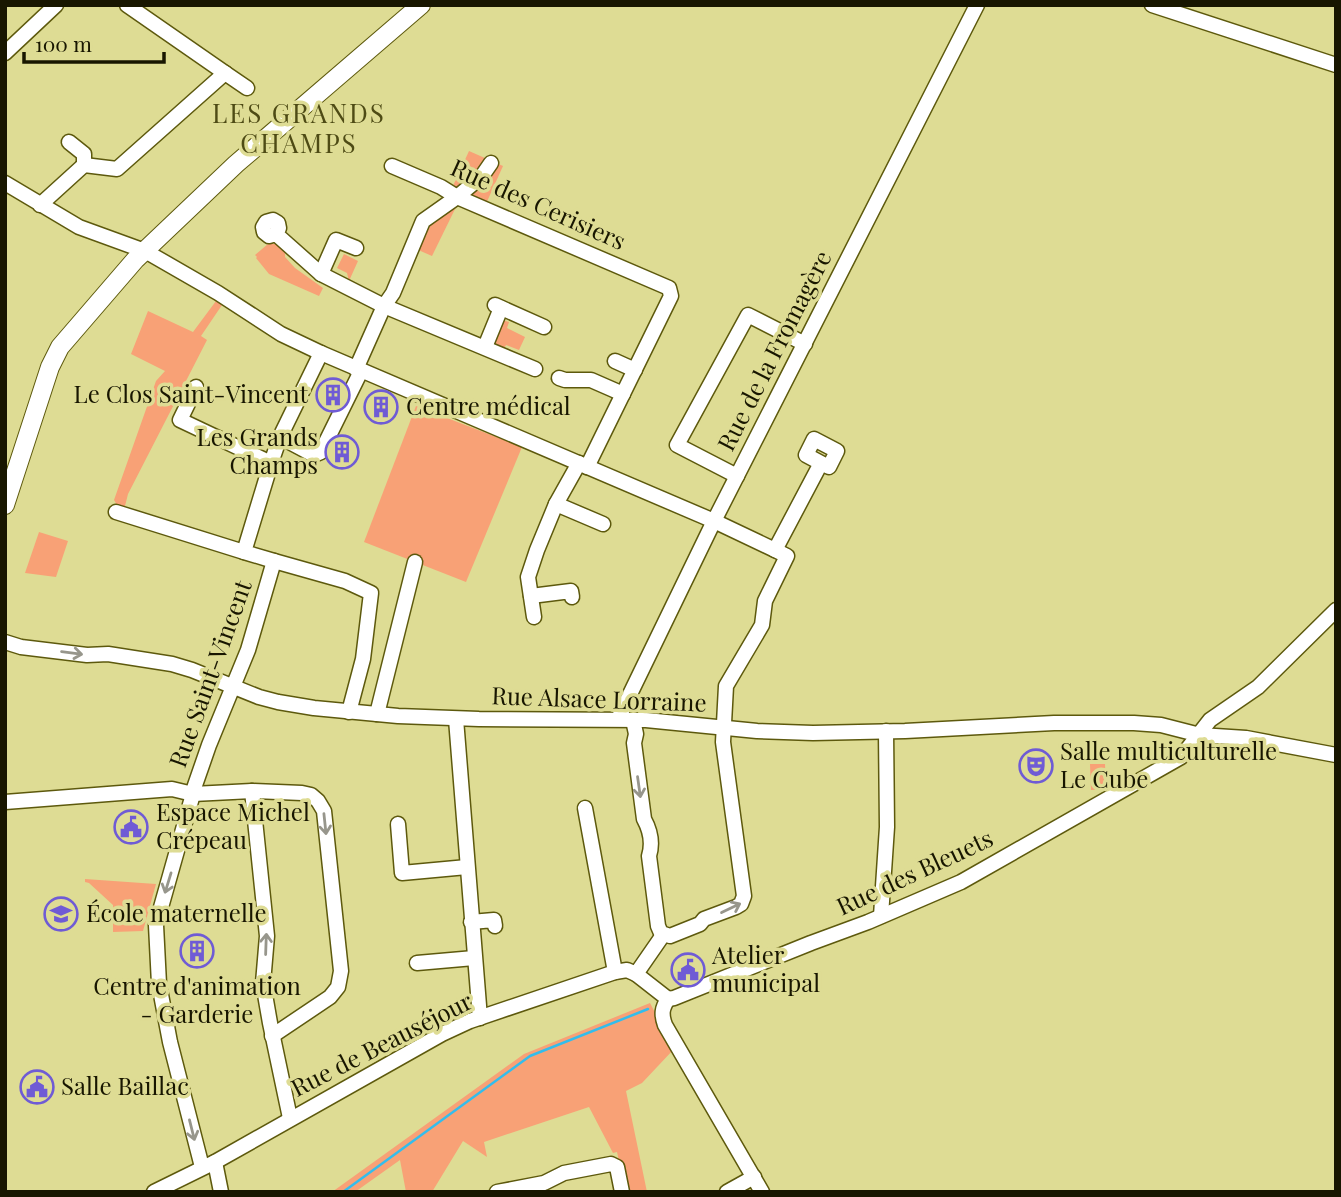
<svg xmlns="http://www.w3.org/2000/svg" width="1341" height="1197" font-family="'Playfair Display',serif">
<style>
.green{fill:#f8a176}
.lines{fill:none;stroke-linecap:round;stroke-linejoin:round}
.stream{stroke:#33bdec;stroke-width:2.5}
.minor-casing{stroke:#5d590d;stroke-width:17}
.major-casing{stroke:#5d590d;stroke-width:20}
.minor{stroke:#fff;stroke-width:14}
.major{stroke:#fff;stroke-width:18}
.oneway{stroke:#97968c}
.labels{text-anchor:middle;stroke-width:7;stroke-linejoin:round;paint-order:stroke}
.street-label{font-size:24px;fill:#181600;stroke:#dedc94}
.poi-label{font-size:24px;fill:#181600;stroke:#dedc94;text-anchor:start}
.neighbourhood-label{font-size:26px;letter-spacing:2px;fill:#4e4b15;stroke:#dedc94}
</style>
<rect width="100%" height="100%" fill="#dedc94"/>
<!-- green -->
<g class="green">
<path d="M469,151L503,166L485,206L452,188Z"/>
<path d="M457,205L432,256L416,249L426,227Z"/>
<path d="M268,244H276L285,252V257L295,268L323,288L319,296L269,274L256,258L257,257L255,255Z"/>
<path d="M344,254L358,261L349,281L347,273L337,268Z"/>
<path d="M216,301L222,305L201,336L207,340L128,494L125,506H121L120,510L114,500L156,381L165,371L131,354L148,311L193,332Z"/>
<path d="M502,320L509,322L507,328L525,337L519,350L506,345L503,350L493,344Z"/>
<path d="M416,406L522,447L466,582L364,542Z"/>
<path d="M39,532L68,541L56,577L25,573Z"/>
<path d="M1090,764H1105L1106,789L1091,790Z"/>
<path d="M85,879L156,884L143,931L113,932V905L89,883L85,882Z"/>
<path d="M650,1003L674,1049L642,1083L626,1091L647,1192H626L617,1152L613,1153L589,1107L484,1142L487,1157L463,1141L432,1192H406L400,1160L355,1192H332L524,1054Z"/>
</g>
<g class="lines">
<!-- stream -->
<path class="stream" d="M343,1192L530,1056L648,1009"/>
<defs>
<g id="minor">
<path d="M1152,5L1336,65"/>
<path d="M5,53L56,5"/>
<path d="M225,73L247,88"/>
<path d="M69,142L84,154V165"/>
<path d="M392,166L441,187L457,197L669,288L671,296L587,467"/>
<path d="M5,183L79,227L145,251L218,293L281,334L321,353L714,521L775,550L821,463L829,467L837,451L814,439L806,455L821,463"/>
<path d="M40,205L84,165L117,169L225,73L127,5"/>
<path d="M276,234L269,236L264,232L263,227L266,222L273,220L278,223L279,228L276,234L321,274L384,306L535,369"/>
<path d="M321,274L336,240L356,248"/>
<path d="M495,305L544,327"/>
<path d="M485,347L501,308"/>
<path d="M615,361L635,370"/>
<path d="M356,369L384,306L393,293L423,221L457,197L482,176L491,163"/>
<path d="M559,378L565,380H591L623,394"/>
<path d="M196,387L180,420L271,463"/>
<path d="M280,437L314,455L321,452L361,371"/>
<path d="M737,476L677,445L748,315L805,344"/>
<path d="M556,504L603,524"/>
<path d="M116,512L244,552"/>
<path d="M274,561L345,581L371,593L363,659L349,712"/>
<path d="M531,596L571,591L572,597"/>
<path d="M534,617L528,577L537,550L556,504L579,463"/>
<path d="M5,642L21,647L87,655L108,654L172,664L192,670L259,697L278,702L314,708L398,716L479,719L646,720L757,731L813,733L905,731L1054,723H1134L1161,725L1200,735L1246,738L1336,755"/>
<path d="M377,714L415,562"/>
<path d="M456,719L480,1018"/>
<path d="M618,719L714,521L977,5"/>
<path d="M633,720L636,734L634,743L644,819C650,830 653,843 649,856L658,926L661,933L670,936L700,924L704,919L736,907L741,904L744,896L723,742L726,686L762,625L765,601L787,556L775,550"/>
<path d="M252,791L267,936L263,983L270,1023L290,1118"/>
<path d="M192,794L209,745L248,650L274,561L244,552L271,463L280,437L321,353"/>
<path d="M193,794L156,925L159,984L170,1042L202,1167"/>
<path d="M5,802L172,789L193,794L252,791L302,793L311,795L318,801L324,811L341,971L338,987L330,997L272,1036"/>
<path d="M585,808L615,972"/>
<path d="M398,824L402,873L467,867"/>
<path d="M881,916L887,827L886,731"/>
<path d="M471,922L494,920L495,926"/>
<path d="M417,963L474,958"/>
<path d="M636,974L668,999"/>
<path d="M668,999L674,998L811,943L868,922L961,882L1181,757L1210,720L1258,687L1336,610"/>
<path d="M668,999C662,1008 661,1014 665,1025L762,1192"/>
<path d="M215,1162L221,1192"/>
<path d="M154,1192L215,1162L442,1034L470,1021L615,972L627,970L636,974L663,935"/>
<path d="M497,1192L544,1183L564,1173L611,1164L617,1167L622,1192"/>
<path d="M727,1192L754,1177"/>
</g>
<path id="major" d="M5,505L50,367L60,347L135,260L236,164L421,5"/>
</defs>
<!-- minor casing -->
<use href="#minor" class="minor-casing"/>
<!-- major casing -->
<use href="#major" class="major-casing"/>
<!-- minor -->
<use href="#minor" class="minor"/>
<!-- major -->
<use href="#major" class="major"/>
</g>
<!-- one-way arrows -->
<defs><path id="oneway-shaft" d="M-6 0H5M1.5-3L5.5 0L1.5 3" fill="none" stroke-width="1.6" stroke-linecap="round" stroke-linejoin="round" transform="scale(1.75)"/></defs>
<g class="oneway">
<use href="#oneway-shaft" transform="translate(72 653) rotate(7)"/>
<use href="#oneway-shaft" transform="translate(639 787) rotate(82)"/>
<use href="#oneway-shaft" transform="translate(325 824) rotate(84)"/>
<use href="#oneway-shaft" transform="translate(168 883) rotate(107)"/>
<use href="#oneway-shaft" transform="translate(731 908) rotate(-26)"/>
<use href="#oneway-shaft" transform="translate(266 944) rotate(-88)"/>
<use href="#oneway-shaft" transform="translate(192 1130) rotate(76)"/>
</g>
<!-- icons -->
<defs>
<symbol id="building-ring" viewBox="-11 -11 22 22"><circle r="9.5" fill="#dedc94" stroke="#6f5bd5" stroke-width="1.5"/><path d="M-4-6H4V6H1V3H-1V6H-4ZM-2.5-4.3h1.7v1.8h-1.7ZM.8-4.3h1.7v1.8H.8ZM-2.5-1h1.7V.8h-1.7ZM.8-1h1.7V.8H.8Z" fill="#6f5bd5"/></symbol>
<symbol id="theatre-ring" viewBox="-11 -11 22 22"><circle r="9.5" fill="#dedc94" stroke="#6f5bd5" stroke-width="1.5"/><path d="M-5-5.5Q0-4 5-5.5V0Q5 5 0 6Q-5 5-5 0ZM-3.3-2.5H-1v1.5H-3.3ZM1-2.5H3.3v1.5H1ZM-2.8 1Q0 5.5 2.8 1Z" fill="#6f5bd5"/></symbol>
<symbol id="civic-ring" viewBox="-11 -11 22 22"><circle r="9.5" fill="#dedc94" stroke="#6f5bd5" stroke-width="1.5"/><path d="M-.6-6.5H3V-4.5H.6V-3L4-1V1h2V6H-6V1h2V-1L-.6-3ZM-1.2 2.5V6h2.4V2.5Z" fill="#6f5bd5"/></symbol>
<symbol id="school-ring" viewBox="-11 -11 22 22"><circle r="9.5" fill="#dedc94" stroke="#6f5bd5" stroke-width="1.5"/><path d="M0-5L7-2L0 1L-7-2ZM-4 1L0 2.5L4 1V4Q0 6-4 4Z" fill="#6f5bd5"/></symbol>
</defs>
<g fill-rule="evenodd">
<use href="#building-ring" x="314" y="376" width="38" height="38"/>
<use href="#building-ring" x="362" y="388" width="38" height="38"/>
<use href="#building-ring" x="323" y="433" width="38" height="38"/>
<use href="#theatre-ring" x="1017" y="747" width="38" height="38"/>
<use href="#civic-ring" x="112" y="808" width="38" height="38"/>
<use href="#school-ring" x="42" y="895" width="38" height="38"/>
<use href="#building-ring" x="178" y="932" width="38" height="38"/>
<use href="#civic-ring" x="669" y="951" width="38" height="38"/>
<use href="#civic-ring" x="18" y="1068" width="38" height="38"/>
</g>
<g class="labels">
<!-- street labels -->
<g class="street-label">
<text transform="translate(538 205) rotate(24)" y="8">Rue des Cerisiers</text>
<text transform="translate(775 351) rotate(-63)" y="8">Rue de la Fromagère</text>
<text transform="translate(211 674) rotate(-70)" y="8">Rue Saint-Vincent</text>
<text transform="translate(599 700) rotate(2)" y="8">Rue Alsace Lorraine</text>
<text transform="translate(915 873) rotate(-25)" y="8">Rue des Bleuets</text>
<text transform="translate(382 1045) rotate(-27)" y="8">Rue de Beauséjour</text>
</g>
<!-- poi labels -->
<g class="poi-label">
<text x="308" y="403" text-anchor="end">Le Clos Saint-Vincent</text>
<text x="406" y="415">Centre médical</text>
<text x="318" y="446" text-anchor="end">Les Grands<tspan x="318" dy="28">Champs</tspan></text>
<text x="1060" y="760">Salle multiculturelle<tspan x="1060" dy="28">Le Cube</tspan></text>
<text x="156" y="821">Espace Michel<tspan x="156" dy="28">Crépeau</tspan></text>
<text x="86" y="922">École maternelle</text>
<text x="712" y="964">Atelier<tspan x="712" dy="28">municipal</tspan></text>
<text x="197" y="995" text-anchor="middle">Centre d'animation<tspan x="197" dy="28">- Garderie</tspan></text>
<text x="61" y="1095">Salle Baillac</text>
</g>
<!-- neighbourhood labels -->
<g class="neighbourhood-label">
<text x="299" y="123">LES GRANDS<tspan x="299" dy="30">CHAMPS</tspan></text>
</g>
</g>
<!-- border -->
<rect width="1341" height="1197" fill="none" stroke="#181600" stroke-width="14"/>
<!-- scale -->
<path d="M24 52v10h140v-10" fill="none" stroke="#181600" stroke-width="3.5"/>
<text x="35" y="52" font-size="21" fill="#181600" stroke="#dedc94" stroke-width="5" paint-order="stroke">100 m</text>
</svg>
